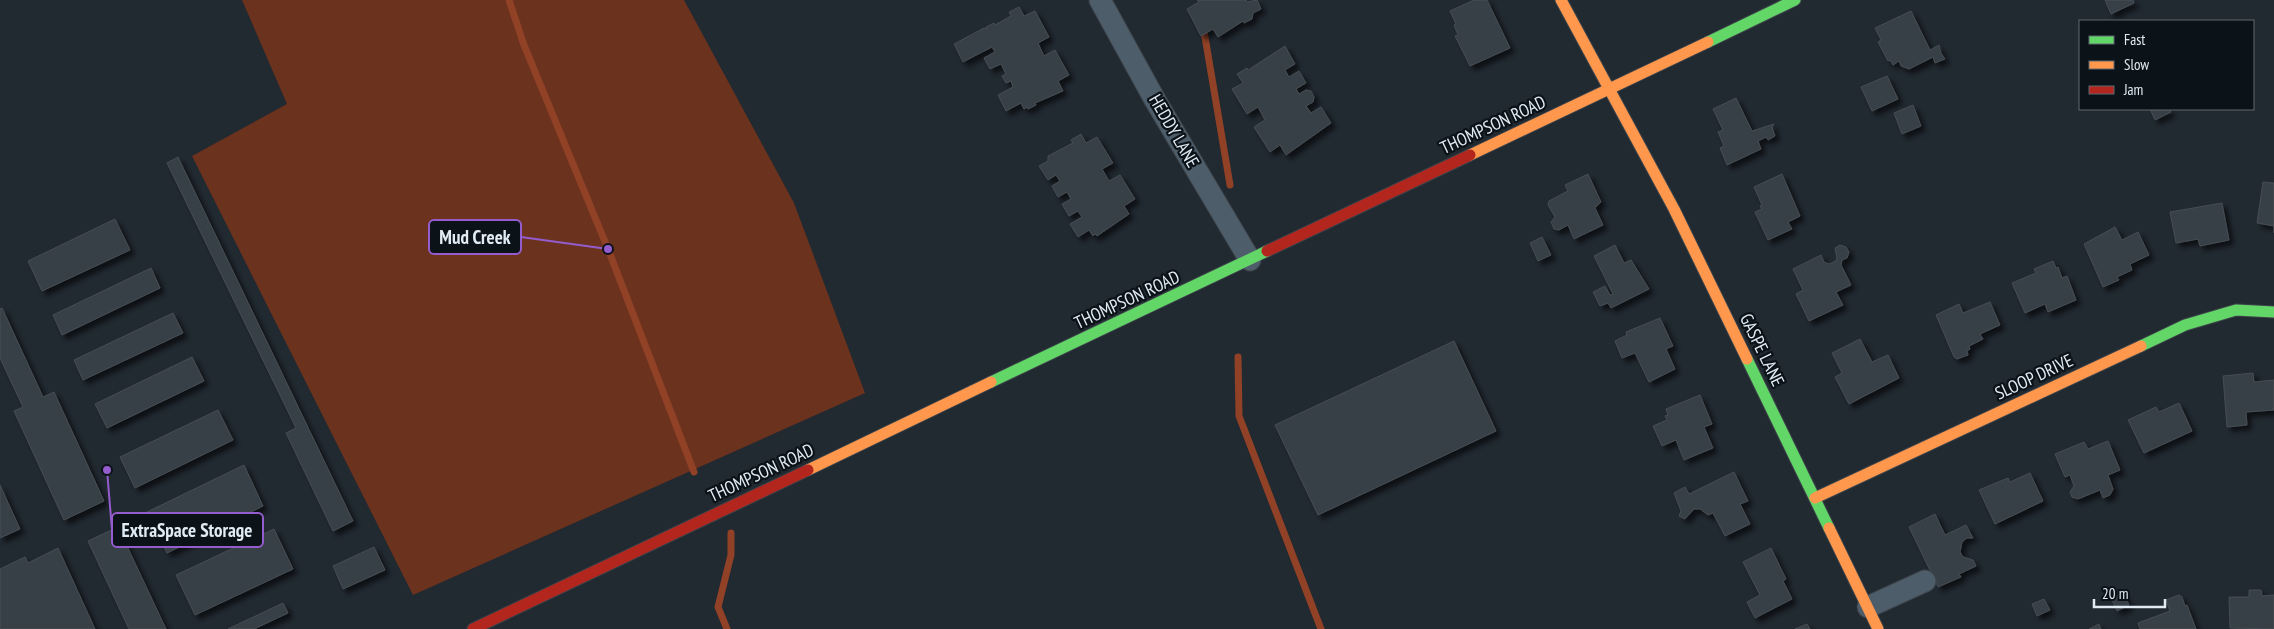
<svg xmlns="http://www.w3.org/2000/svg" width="2274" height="629" font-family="'PT Sans Narrow',sans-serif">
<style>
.green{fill:#6b321e}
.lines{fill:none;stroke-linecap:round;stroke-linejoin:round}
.stream{stroke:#914126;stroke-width:7}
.building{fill:#394046;stroke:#464d54;filter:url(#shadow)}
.street-casing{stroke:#3d444b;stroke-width:23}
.fast-casing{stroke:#3d444b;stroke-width:13}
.slow-casing{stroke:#3d444b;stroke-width:13}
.jam-casing{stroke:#3d444b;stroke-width:13}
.street{stroke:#4e5d6a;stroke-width:21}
.fast{stroke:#63d668;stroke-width:11}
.slow{stroke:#ff974d;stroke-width:11}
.jam{stroke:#b3261e;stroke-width:11}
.labels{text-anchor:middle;stroke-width:4.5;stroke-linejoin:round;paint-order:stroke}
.street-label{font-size:18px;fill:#e0ebf4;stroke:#0b1218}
.leader{fill:none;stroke:#945ccc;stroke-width:2}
.callout-dot{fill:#945ccc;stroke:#0b1218;stroke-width:2}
.callout{fill:#0b1218;stroke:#945ccc;stroke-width:2}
.callout-label{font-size:19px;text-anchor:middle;font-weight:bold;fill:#e0ebf4}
</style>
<defs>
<filter id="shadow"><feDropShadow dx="4.5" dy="4.5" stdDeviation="2.5" flood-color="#0009"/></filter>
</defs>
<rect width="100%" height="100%" fill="#212931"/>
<!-- green -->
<path class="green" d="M242,0H684L794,203L865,393L413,595L192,156L287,104Z"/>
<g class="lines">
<!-- stream -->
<g class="stream">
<path d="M509,0L524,45L608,249L694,472"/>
<path d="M1203,25L1230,185"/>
<path d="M1238,357L1239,416L1321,629"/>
<path d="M727,629L718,607L731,555V533"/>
</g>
</g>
<!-- building -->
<g class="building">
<path d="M1197,0H1246L1247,2L1257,0L1261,9L1253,13L1252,19L1244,23L1243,21L1218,37L1213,29L1201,36L1187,9L1199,2Z"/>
<path d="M1474,0H1487L1510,48L1470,66L1455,36L1458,35L1454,25L1456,24L1450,11Z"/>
<path d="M2105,0H2133L2134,3L2111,14Z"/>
<path d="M1019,7L1024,16L1035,11L1049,37L1038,43L1044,56L1055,50L1069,75L1058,81L1063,91L1035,103L1036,105L1028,109L1027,107L1024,109L1021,103L1006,111L998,95L1013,87L1011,81L1006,83L1002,76L1006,74L1001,64L990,69L984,58L995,52L992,47L963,62L954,44L984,28L987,29L986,27L994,23L995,25L1011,16L1009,12Z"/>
<path d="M1911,11L1930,50L1939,45L1941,53L1945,59L1935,63L1933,57L1909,69L1901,66L1899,61L1893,65L1890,60L1888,61L1878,42L1881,40L1875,28Z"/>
<path d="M1285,46L1295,64L1285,70L1289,77L1299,71L1306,83L1296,89L1299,94L1306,90L1311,91L1314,97L1313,102L1306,106L1311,113L1321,107L1331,123L1286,155L1280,145L1270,152L1254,127L1265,120L1258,107L1247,114L1232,89L1243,83L1237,74L1247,68L1248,70Z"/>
<path d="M1887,76L1898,99L1872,111L1861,87Z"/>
<path d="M1736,98L1752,131L1774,124L1772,127L1775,136L1768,140L1766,137L1758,141L1761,149L1727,165L1720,148L1724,146L1718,132L1723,130L1713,109Z"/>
<path d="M1913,105L1921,126L1902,134L1894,113Z"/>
<path d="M2150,109H2169L2171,112L2155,120Z"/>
<path d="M1081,134L1086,143L1097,137L1113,163L1102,169L1109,181L1120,175L1135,199L1124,206L1129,214L1097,236L1095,234L1093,236L1089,230L1078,237L1070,224L1082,217L1078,211L1069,216L1062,204L1071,199L1067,192L1058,197L1052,186L1060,181L1056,175L1048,180L1039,166L1048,161V156L1073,143L1071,140Z"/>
<path d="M178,157L353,521L333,531L286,433L296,428L167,163Z"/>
<path d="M1588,174L1601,202L1595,208L1603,225L1574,239L1568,225L1559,230L1554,229L1551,222L1555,217L1548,205L1549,201L1568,191L1565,185Z"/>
<path d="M1782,174L1800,216L1788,222L1792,229L1768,240L1755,212L1762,209L1760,206L1762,205L1754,187Z"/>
<path d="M2263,182L2274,183V233V226L2257,223Z"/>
<path d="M2222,203L2229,240L2200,246L2198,239L2176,243L2170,212Z"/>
<path d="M115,219L130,250L42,291L28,261Z"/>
<path d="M2115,227L2122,240L2138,232L2149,255L2130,264L2132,270L2117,277L2119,280L2103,287L2084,244Z"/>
<path d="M1542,237L1551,255L1538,261L1530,243Z"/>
<path d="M1615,245L1624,263L1631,260L1649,289L1611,308L1608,303L1600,306L1593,292L1605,286L1610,295L1613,294L1594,256Z"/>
<path d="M1840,245L1846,247L1849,252L1847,258L1842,260L1841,265L1851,285L1836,292L1843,305L1809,321L1796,294L1803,290L1793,269L1821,255L1824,262L1829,264L1834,262L1837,259L1835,248Z"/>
<path d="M2053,261L2056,268L2058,267L2062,278L2067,276L2076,300L2048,312L2045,304L2025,313L2012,283L2036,273L2034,269Z"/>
<path d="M151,268L160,288L62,335L53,315Z"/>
<path d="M1990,302L2000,325L1980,334L1983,339L1969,346L1970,349L1967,351L1968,355L1957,359L1954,357L1936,315L1959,304L1963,313Z"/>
<path d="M2,308L43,397L54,392L104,501L64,520L14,411L23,407L0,358V309Z"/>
<path d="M173,313L183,333L83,380L74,360Z"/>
<path d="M1660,318L1673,346L1666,349L1675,369L1649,382L1635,353L1622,358L1615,341L1627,335L1626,332Z"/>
<path d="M1860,339L1872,362L1888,355L1899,378L1849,404L1835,377L1842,373L1832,353Z"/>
<path d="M1454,341L1496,431L1318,515L1275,425Z"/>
<path d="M192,357L204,381L107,428L95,404Z"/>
<path d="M2253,373L2254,382L2274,380V410L2246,412L2247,425L2227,427L2223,376Z"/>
<path d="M1700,395L1712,424L1704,427L1713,448L1684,460L1676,440L1662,446L1653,426L1667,420L1665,416L1668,415L1666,409Z"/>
<path d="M2179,403L2192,431L2144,453L2128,420L2156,407L2159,412Z"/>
<path d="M218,410L233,440L135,488L120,457Z"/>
<path d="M2108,441L2120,470L2108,475L2113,489L2110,495L2103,498L2100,490L2078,499L2072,497L2070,492L2074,486L2070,475L2065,477L2055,454L2084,442L2088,449Z"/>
<path d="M244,465L263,506L167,553L147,512Z"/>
<path d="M1734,472L1748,501L1740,504L1750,524L1725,536L1713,513L1708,515L1700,509H1694L1685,519L1679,516L1681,511L1674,493L1685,487L1689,494Z"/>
<path d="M2030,473L2043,501L1995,524L1979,490L2008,478L2010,482Z"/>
<path d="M0,485L20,529L0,538Z"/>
<path d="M1935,514L1945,535L1966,525L1973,538H1967L1962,542L1960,552L1963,557L1973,560L1976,566L1959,574L1961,577L1938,587L1909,527Z"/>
<path d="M118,527L166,629H129L88,541Z"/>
<path d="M274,529L293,569L195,615L176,575Z"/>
<path d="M374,547L385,570L343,589L333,566Z"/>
<path d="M58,548L95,629H0V569L25,557L28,563Z"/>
<path d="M1771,548L1786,579L1783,581L1792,599L1755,618L1747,602L1760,595L1743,562Z"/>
<path d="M2249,590H2261L2262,596L2274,595V629L2230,628L2229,597H2249Z"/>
<path d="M2123,593L2129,605L2117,611L2111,598Z"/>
<path d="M2179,595L2182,597L2185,606L2187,605L2196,629H2140L2138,623L2170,611L2166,600Z"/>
<path d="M2044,599L2050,610L2037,616L2032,604Z"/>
<path d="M283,603L288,613L254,629H228Z"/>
<path d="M1807,624L1810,629H1795Z"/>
<path d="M2099,624L2101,629H2089Z"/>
</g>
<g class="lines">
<defs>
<g id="street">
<path d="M1100,0L1155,100L1250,260"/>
<path d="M1868,607L1925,581"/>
</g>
<g id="fast">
<path d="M1708,42L1795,0"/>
<path d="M2141,346L2185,325L2236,310L2274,312"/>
<path d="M1747,359L1829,528"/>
<path d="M991,382L1267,251"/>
</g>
<g id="slow">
<path d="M1561,0L1674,209L1747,359"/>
<path d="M1470,155L1708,42"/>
<path d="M808,470L991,382"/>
<path d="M1815,498L2141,346"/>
<path d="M1829,528L1878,629"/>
</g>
<g id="jam">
<path d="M1267,251L1470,155"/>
<path d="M473,629L808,470"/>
</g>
</defs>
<!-- street casing -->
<use href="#street" class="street-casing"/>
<!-- fast casing -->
<use href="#fast" class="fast-casing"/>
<!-- slow casing -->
<use href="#slow" class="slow-casing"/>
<!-- jam casing -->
<use href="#jam" class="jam-casing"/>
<!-- street -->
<use href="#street" class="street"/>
<!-- fast -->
<use href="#fast" class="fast"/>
<!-- slow -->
<use href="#slow" class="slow"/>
<!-- jam -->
<use href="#jam" class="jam"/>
</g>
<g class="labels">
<!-- street labels -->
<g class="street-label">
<text transform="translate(1493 125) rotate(-25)" y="6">THOMPSON ROAD</text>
<text transform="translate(1174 131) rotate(60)" y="6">HEDDY LANE</text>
<text transform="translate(1127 300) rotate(-25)" y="6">THOMPSON ROAD</text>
<text transform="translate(1762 350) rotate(64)" y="6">GASPE LANE</text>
<text transform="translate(2034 377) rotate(-25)" y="6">SLOOP DRIVE</text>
<text transform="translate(761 473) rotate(-25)" y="6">THOMPSON ROAD</text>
</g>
</g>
<!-- callouts -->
<path class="leader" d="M608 249L521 237M107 470L112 530"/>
<g class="callout-dot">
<circle cx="608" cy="249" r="5"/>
<circle cx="107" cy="470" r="5"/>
</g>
<g class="callout">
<rect x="429" y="220" width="92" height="34" rx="5"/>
<rect x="112" y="513" width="151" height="34" rx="5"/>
</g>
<g class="callout-label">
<text x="475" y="244">Mud Creek</text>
<text x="187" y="537">ExtraSpace Storage</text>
</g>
<!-- legend -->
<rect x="2079" y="20" width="175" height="90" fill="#0b1218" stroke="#606970"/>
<rect x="2089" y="36" width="25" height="8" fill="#63d668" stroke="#606970"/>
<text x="2124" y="45" font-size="15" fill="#e0ebf4">Fast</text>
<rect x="2089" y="61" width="25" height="8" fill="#ff974d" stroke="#606970"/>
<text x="2124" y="70" font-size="15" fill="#e0ebf4">Slow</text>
<rect x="2089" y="86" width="25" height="8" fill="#b3261e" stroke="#606970"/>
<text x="2124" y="95" font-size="15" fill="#e0ebf4">Jam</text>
<!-- scale -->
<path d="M2094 599v8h71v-8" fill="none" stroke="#e0ebf4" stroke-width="2.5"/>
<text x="2102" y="599" font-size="15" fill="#e0ebf4" stroke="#0b1218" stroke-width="4" paint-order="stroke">20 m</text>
</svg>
